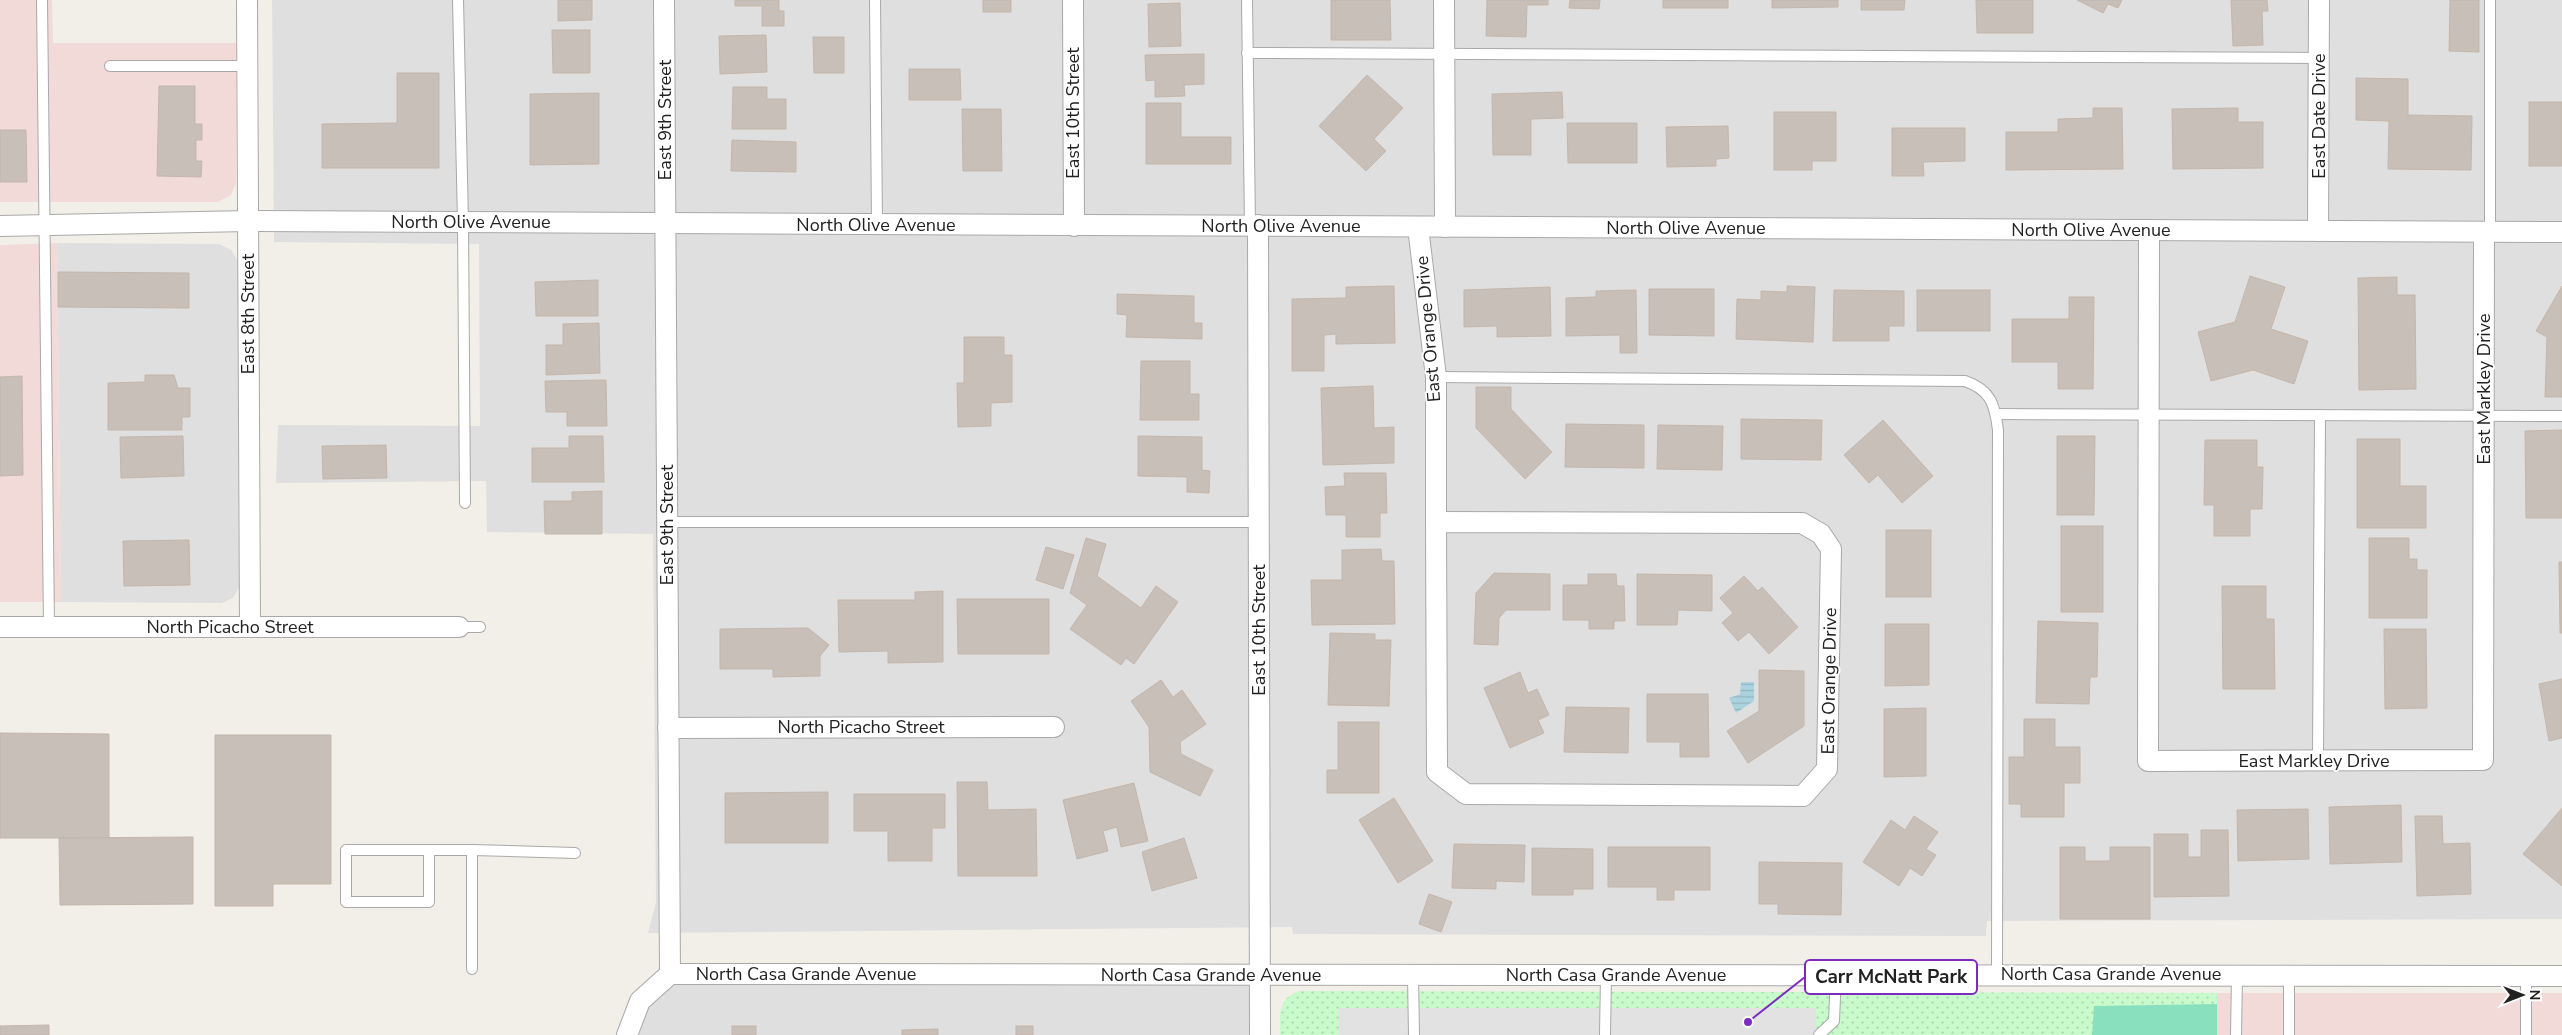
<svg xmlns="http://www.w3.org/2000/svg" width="2562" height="1035" font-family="'Nunito Sans',sans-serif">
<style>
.residential{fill:#e0dfdf}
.commercial{fill:#f2dad9}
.park{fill:url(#park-dots)}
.pitch{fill:#88e0be}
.parking{fill:#e2e2e2}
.water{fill:url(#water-rules)}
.building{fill:#c7bfb8;stroke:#c4b6ab}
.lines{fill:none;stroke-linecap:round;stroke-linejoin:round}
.lane-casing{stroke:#a9a9a9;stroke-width:12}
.street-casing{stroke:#a9a9a9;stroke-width:22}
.lane{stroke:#fff;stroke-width:10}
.street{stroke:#fff;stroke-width:20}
.labels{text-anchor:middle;stroke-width:4;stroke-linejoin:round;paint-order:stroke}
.street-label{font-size:18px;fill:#222;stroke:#fff}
.leader{fill:none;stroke:#7b2cbf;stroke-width:2}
.callout-dot{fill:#7b2cbf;stroke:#fff;stroke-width:2}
.callout{fill:#fff;stroke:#7b2cbf;stroke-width:2}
.callout-label{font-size:19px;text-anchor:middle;font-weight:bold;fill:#222}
</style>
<defs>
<pattern id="park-dots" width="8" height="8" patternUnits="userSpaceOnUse" patternTransform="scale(1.25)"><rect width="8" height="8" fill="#c8facc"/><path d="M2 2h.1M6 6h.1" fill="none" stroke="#acd6af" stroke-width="1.8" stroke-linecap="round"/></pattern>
<pattern id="water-rules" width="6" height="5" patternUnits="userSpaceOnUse" patternTransform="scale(1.25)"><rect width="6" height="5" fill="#aad3df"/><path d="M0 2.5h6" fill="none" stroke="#92b5bf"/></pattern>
</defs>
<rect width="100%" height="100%" fill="#f2efe9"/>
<!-- residential -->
<g class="residential">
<path d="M272,0H2562V919L1987,921L1986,936L1293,934L1292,927L648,933L656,902L653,534L487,532L486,481L276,483L278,425L480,426L479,244L274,242Z"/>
<path d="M57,243L219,244L231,250L238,261L239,588L233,598L222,603L61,602Z"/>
<path d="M670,974L1260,976V1035H627Z"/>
</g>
<!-- commercial -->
<g class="commercial">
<path d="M0,0H52L53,43H236V183L231,195L218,202H0Z"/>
<path d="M57,243L61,602H0V245Z"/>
<rect x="2217" y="993" width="345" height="42"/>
</g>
<!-- park -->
<path class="park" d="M1301,991L2217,993V1035H1280C1280,1014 1277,997 1301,991Z"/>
<!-- pitch -->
<path class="pitch" d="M2217,1004V1035H2092L2094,1006Z"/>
<!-- parking -->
<rect class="parking" x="1339" y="1008" width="477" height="27"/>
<!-- water -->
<path class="water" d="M1741,682H1754V701L1736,713L1729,698L1740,694Z"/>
<!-- building -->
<g class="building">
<path d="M558,0H592V20L558,21Z"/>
<path d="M735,0H779V11H784V26H762V6H735Z"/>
<rect x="983" y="0" width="28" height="12"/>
<path d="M1331,0H1390L1391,40H1331Z"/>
<path d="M1487,0H1548V5H1527L1526,37L1486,36Z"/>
<path d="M1570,0H1600L1599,9L1569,8Z"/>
<rect x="1663" y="0" width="65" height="8"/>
<path d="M1772,0H1838V7L1772,8Z"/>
<path d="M1861,0H1905L1904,10H1861Z"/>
<path d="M1976,0H2033V33H1977Z"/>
<path d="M2077,0H2122L2118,8L2108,4L2103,13Z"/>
<path d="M2231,0H2267L2268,11H2262L2263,45L2233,46Z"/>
<path d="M2450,0H2479V52L2449,51Z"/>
<path d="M1180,3L1181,46L1149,47L1148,4Z"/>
<path d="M552,30H590V73H553Z"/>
<path d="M766,35L767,72L720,74L719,36Z"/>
<path d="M813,37H844V73H814Z"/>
<path d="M1204,54V84L1184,85L1185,96L1155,97V80L1146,81L1145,55Z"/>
<path d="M909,69H960L961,100H909Z"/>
<path d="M397,73H439V168H322V124L397,123Z"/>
<path d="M1367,75L1403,108L1374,139L1386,151L1366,171L1319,126Z"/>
<path d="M2356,78L2408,79V115L2472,116L2471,170L2388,169L2389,121L2356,120Z"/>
<path d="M159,86H195V124H202V140H196V161H202L201,177L157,176Z"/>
<path d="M733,87H767V99H786V129H732Z"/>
<path d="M1562,92L1563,118L1531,119V155H1493L1492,94Z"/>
<path d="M599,93V164L530,165V94Z"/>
<rect x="2529" y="102" width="33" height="64"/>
<path d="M1146,103H1181V137H1231V164H1146Z"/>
<path d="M2093,108H2122L2123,169L2006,170V132H2058V119L2093,118Z"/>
<path d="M2238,108V122H2263V168L2173,169L2172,109Z"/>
<path d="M962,109H1001L1002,171H963Z"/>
<path d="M1774,112H1836V161H1812V170H1774Z"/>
<path d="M1567,123H1637V163H1568Z"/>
<path d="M1728,126L1729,158L1716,159V166L1667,167L1666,127Z"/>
<path d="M1892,128H1965V161L1923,162L1924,176H1892Z"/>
<path d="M0,130H26L27,182H0Z"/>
<path d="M732,140L796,142V172L731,171Z"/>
<path d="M58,272L189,273V308L58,307Z"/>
<path d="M2250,276L2285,287L2271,329L2308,341L2294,384L2253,370L2211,381L2198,332L2235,322Z"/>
<path d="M2397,277V295H2415L2416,389L2359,390L2358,278Z"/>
<path d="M598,280V316H536L535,282Z"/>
<path d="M1394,286L1395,343L1336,344V334L1324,335V371H1292V299L1346,298V287Z"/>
<path d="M1787,286L1815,287L1813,342L1736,339L1737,299L1761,300V291L1787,292Z"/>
<path d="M2562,286V397H2545L2547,337L2536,331Z"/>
<path d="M1550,287L1551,336L1497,337V326L1464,327V290Z"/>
<path d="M1649,289H1714V336L1649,335Z"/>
<path d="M1636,290L1637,353H1620V335L1566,336V298L1596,297V291Z"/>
<path d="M1834,290L1904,291V326H1889V341H1833Z"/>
<rect x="1917" y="290" width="73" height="41"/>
<path d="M1117,294L1194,296V323H1202V339L1126,337L1127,315L1117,314Z"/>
<path d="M2069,297H2094L2093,389H2058V362H2012V319H2069Z"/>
<path d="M599,323L600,373L546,375V345H563V324Z"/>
<path d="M964,337H1004V355H1012V402L991,403V426L958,427L957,383H964Z"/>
<path d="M1141,361H1190V394H1199V420H1140Z"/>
<path d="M145,375H174L178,388H190V417H182V430H108V383L145,382Z"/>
<path d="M22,376L23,475L0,476V377Z"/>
<path d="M606,380L607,426H567V412H546L545,381Z"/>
<path d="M1373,386L1374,428L1394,427V463L1323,465L1321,388Z"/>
<path d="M1476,387H1511V409L1552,452L1525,479L1476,428Z"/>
<path d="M1741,419L1822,420L1821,460L1741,459Z"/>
<path d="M1883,420L1933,476L1902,503L1878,475L1869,483L1844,455Z"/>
<path d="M1566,424L1644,425V468L1565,467Z"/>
<path d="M1658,425L1723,426L1722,470L1657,469Z"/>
<path d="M2562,430V518H2526L2525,431Z"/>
<path d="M183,436L184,476L121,478L120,437Z"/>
<path d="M569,436H603L604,482H532V448H569Z"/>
<path d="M1138,436L1202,437V470L1210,471L1209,493L1187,492V477L1138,476Z"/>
<path d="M2057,436H2095L2094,515H2057Z"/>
<path d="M2357,439H2400V486H2426V528H2357Z"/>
<path d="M2205,440H2257V467H2263L2262,509H2250V536H2214V505H2204Z"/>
<path d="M386,445L387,478L323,479L322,446Z"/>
<path d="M1344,473H1386L1387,513H1380V537H1346V515H1326L1325,487L1345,486Z"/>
<path d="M602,491V534H545L544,501H572V492Z"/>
<rect x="2061" y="526" width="42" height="86"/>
<rect x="1886" y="530" width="45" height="67"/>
<path d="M1086,538L1106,544L1097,576L1141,608L1156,586L1178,602L1134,664L1126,658L1121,665L1070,629L1087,605L1070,593Z"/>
<path d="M2369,538H2409V559H2417V570H2427V618H2369Z"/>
<path d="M189,540L190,585L124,586L123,541Z"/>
<path d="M1046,547L1074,555L1063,589L1036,580Z"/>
<path d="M1381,549L1382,561H1394L1395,624L1312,625L1311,580H1342V550Z"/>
<path d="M2559,562H2562V633H2560Z"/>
<path d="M1494,573L1550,574V610H1506L1499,618L1498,645L1474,644L1476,593Z"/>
<path d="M1588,574H1616L1617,586H1624L1625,621H1614V629H1589V620H1563V585H1588Z"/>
<path d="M1637,574L1712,575V611L1678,610L1677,625H1637Z"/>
<path d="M1744,576L1758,591L1762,587L1798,627L1769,654L1749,632L1738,641L1722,623L1733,613L1720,598Z"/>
<path d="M2222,586H2266V619H2274L2275,689H2223Z"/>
<path d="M943,591V662L888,663V651L839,652L838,600H915V592Z"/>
<path d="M957,599H1049V654H958Z"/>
<path d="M2038,621L2098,623L2097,677H2090L2089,704L2036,703Z"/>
<path d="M1885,624H1929V685L1885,686Z"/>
<path d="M808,628L829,645L820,656V676L773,677V669H720V629Z"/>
<path d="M2384,629H2426L2427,708L2385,709Z"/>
<path d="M1330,633L1375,634V640H1391L1389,706L1328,705Z"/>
<path d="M1759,670L1804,671V726L1748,763L1727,731L1759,711Z"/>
<path d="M1520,672L1528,693L1537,689L1549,715L1538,720L1544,733L1510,748L1484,688Z"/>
<path d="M2562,679V738L2549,741L2539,684Z"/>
<path d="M1161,680L1173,697L1182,690L1206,724L1180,742L1181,754L1213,770L1200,796L1150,772L1149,727L1131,701Z"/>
<path d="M1647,694H1708L1709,757H1680V742H1647Z"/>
<path d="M1566,707L1629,708L1628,753L1564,752Z"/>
<path d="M1926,708V776L1884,777V709Z"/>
<path d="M2024,719H2055V747H2080V783H2064V817H2021V804H2009V757H2024Z"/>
<path d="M1338,722H1379V793H1327V770H1338Z"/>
<path d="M0,733L109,734V838H0Z"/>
<path d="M215,735H331V884H273V906H215Z"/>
<path d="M957,782H987L988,810L1036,809L1037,876H958Z"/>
<path d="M1134,783L1148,841L1121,847L1117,827L1103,831L1108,851L1077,859L1063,800Z"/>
<path d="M828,792V843H725V793Z"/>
<path d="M854,794H945V828H932V861H888V831H854Z"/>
<path d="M1394,798L1433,861L1398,883L1359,820Z"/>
<path d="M2401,805L2402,862L2330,864L2329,807Z"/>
<path d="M2562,808V886L2523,854Z"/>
<path d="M2308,809L2309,859L2238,861L2237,810Z"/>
<path d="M1914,816L1938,832L1926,849L1936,855L1922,876L1910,868L1899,886L1863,862L1891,820L1905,830Z"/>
<path d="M2415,816H2442L2443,844L2470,843L2471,894L2417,896Z"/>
<path d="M2201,830H2228L2229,896L2154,897V834H2188V857H2201Z"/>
<path d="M193,837V904L60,905L59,838Z"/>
<path d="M1184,838L1197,878L1152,891L1142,852Z"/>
<path d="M1454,844L1525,845L1524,882L1496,881V889L1452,888Z"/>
<path d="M1608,847H1710V890H1674V900H1657V887H1608Z"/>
<path d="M2060,847H2085V861H2110V847H2150V919H2060Z"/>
<path d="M1532,848L1593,849V889H1573V895H1532Z"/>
<path d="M1759,862L1842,863L1841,915L1778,914V904H1759Z"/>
<path d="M1429,894L1452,902L1441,932L1419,924Z"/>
<path d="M49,1025V1035H0V1026Z"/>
<rect x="732" y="1026" width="24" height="9"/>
<rect x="1016" y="1026" width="17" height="9"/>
<path d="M938,1029V1035H902V1030Z"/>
</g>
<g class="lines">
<defs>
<g id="lane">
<path d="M42,0L49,627"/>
<path d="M458,0L463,222L465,503"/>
<path d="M875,0L877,225"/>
<path d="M1247,0L1250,225"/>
<path d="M1247,53L2319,58"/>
<path d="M110,66H247"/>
<path d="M2490,232V0"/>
<path d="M1436,377L1965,381C1991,390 1995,405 1998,430L1997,974"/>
<path d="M1996,414L2562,416"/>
<path d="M667,522H1258"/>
<path d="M459,627H480"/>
<path d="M2318,761L2320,415"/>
<path d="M429,850V902H346V850H472V969"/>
<path d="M472,850L575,853"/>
<path d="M1413,975L1414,1035"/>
<path d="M2526,976V1035"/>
<path d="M1605,1035L1606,975"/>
<path d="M1819,1035L1834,1021L1836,974"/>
<path d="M2236,1035L2237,975"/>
<path d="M2289,1035V975"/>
</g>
<g id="street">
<path d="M247,0L250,627"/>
<path d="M1073,0L1074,226"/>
<path d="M1444,0L1445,227"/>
<path d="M1258,225L1260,1035"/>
<path d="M0,226L248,221L2562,232"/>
<path d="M1418,227L1436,377V522"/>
<path d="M2149,230L2148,761L2483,760L2484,232"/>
<path d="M2318,231L2319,0"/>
<path d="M1436,522L1802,523L1821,534L1831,549L1827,769L1803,796L1466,794L1437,772Z"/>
<path d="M0,627H459"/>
<path d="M668,728L1054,727"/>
<path d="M670,974L2562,976"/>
<path d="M627,1035L640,1001L670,974L664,0"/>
</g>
</defs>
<!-- lane casing -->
<use href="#lane" class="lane-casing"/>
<!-- street casing -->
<use href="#street" class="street-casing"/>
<!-- lane -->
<use href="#lane" class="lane"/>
<!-- street -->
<use href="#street" class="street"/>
</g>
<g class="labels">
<!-- street labels -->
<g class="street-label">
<text transform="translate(1073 113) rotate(-90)" y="6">East 10th Street</text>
<text transform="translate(2319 116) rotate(-90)" y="6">East Date Drive</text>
<text transform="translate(665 120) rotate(-90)" y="6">East 9th Street</text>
<text x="471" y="228">North Olive Avenue</text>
<text x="876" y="231">North Olive Avenue</text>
<text x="1281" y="232">North Olive Avenue</text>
<text x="1686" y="234">North Olive Avenue</text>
<text x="2091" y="236">North Olive Avenue</text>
<text transform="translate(248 314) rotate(-90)" y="6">East 8th Street</text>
<text transform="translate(1428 329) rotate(-95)" y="6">East Orange Drive</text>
<text transform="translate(2484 389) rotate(-90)" y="6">East Markley Drive</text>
<text transform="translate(667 525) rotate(-90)" y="6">East 9th Street</text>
<text x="230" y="633">North Picacho Street</text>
<text transform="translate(1259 630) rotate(-90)" y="6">East 10th Street</text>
<text transform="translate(1829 681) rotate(-89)" y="6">East Orange Drive</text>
<text x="861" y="733">North Picacho Street</text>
<text x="2314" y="767">East Markley Drive</text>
<text x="806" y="980">North Casa Grande Avenue</text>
<text x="2111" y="980">North Casa Grande Avenue</text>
<text x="1211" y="981">North Casa Grande Avenue</text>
<text x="1616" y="981">North Casa Grande Avenue</text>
</g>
</g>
<!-- callouts -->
<path class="leader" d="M1748 1022L1805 977"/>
<circle class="callout-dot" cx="1748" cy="1022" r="5"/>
<rect class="callout" x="1805" y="960" width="172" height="34" rx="5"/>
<g class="callout-label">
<text x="1891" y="983">Carr McNatt Park</text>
</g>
<!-- north arrow -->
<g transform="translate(2522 995) rotate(90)" stroke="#ffffff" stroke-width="4" paint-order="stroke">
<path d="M0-4L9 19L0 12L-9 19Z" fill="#222222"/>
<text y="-8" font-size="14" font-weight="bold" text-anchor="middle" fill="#222222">N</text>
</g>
</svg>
